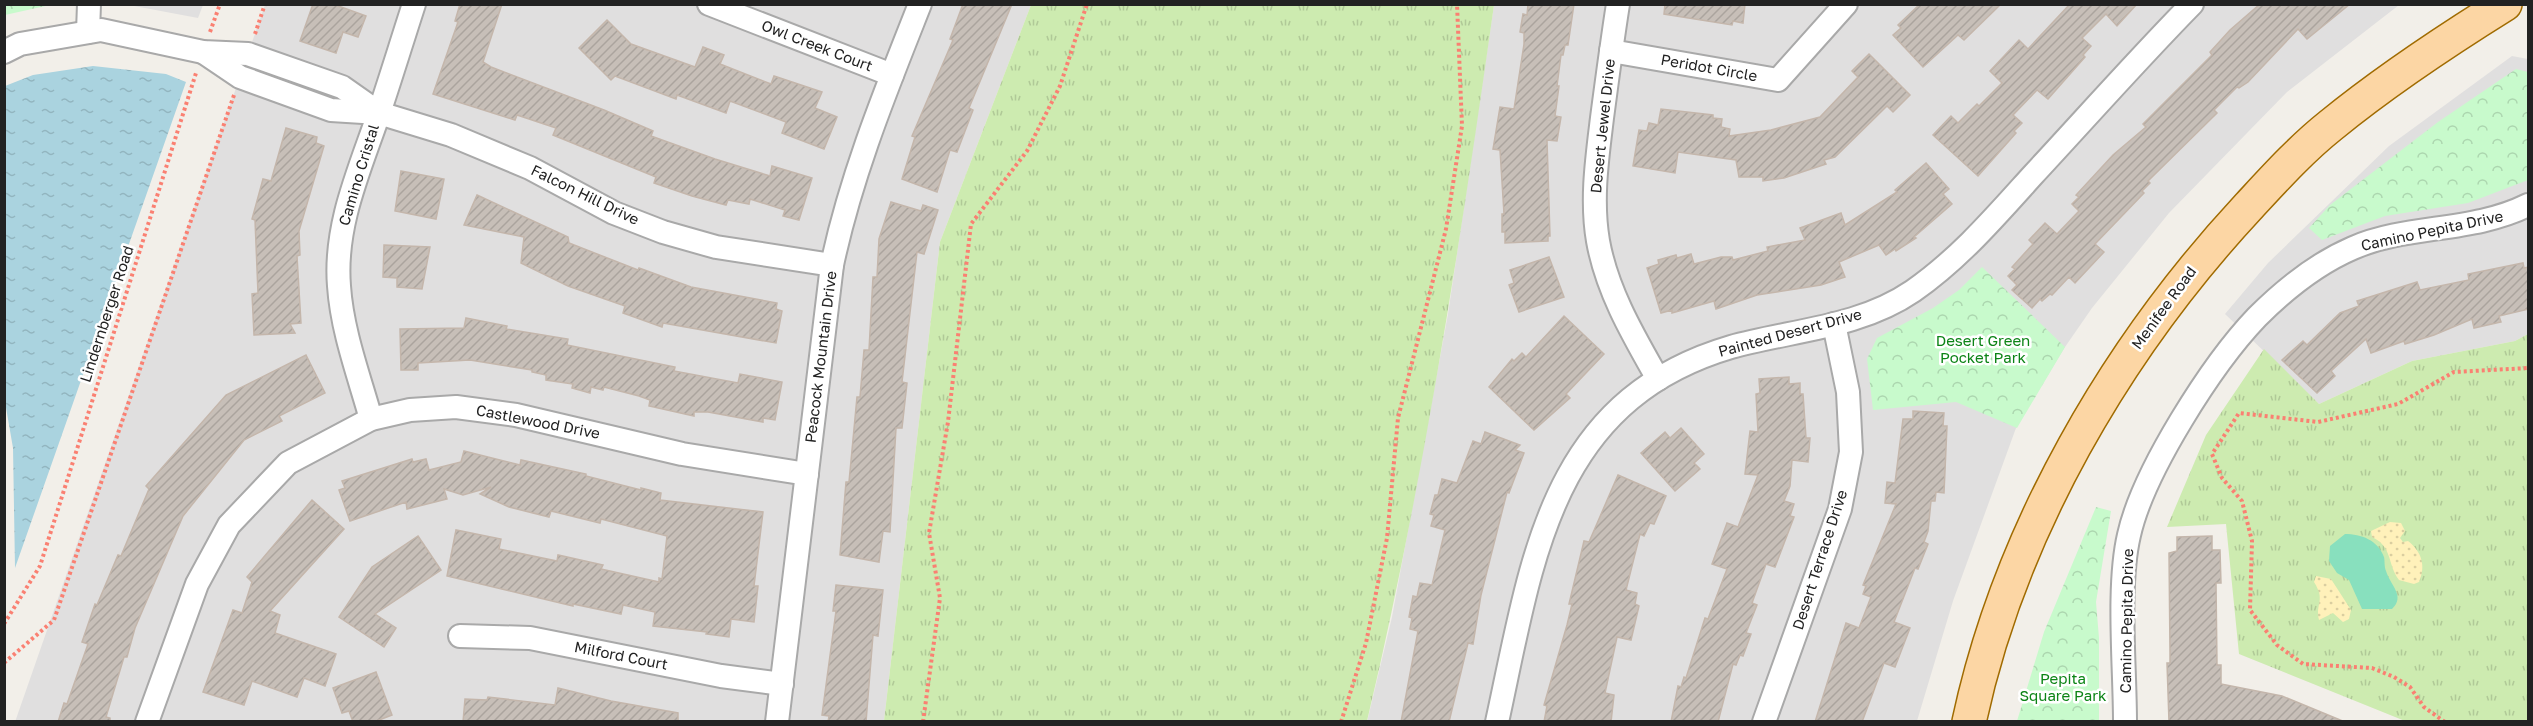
<svg xmlns="http://www.w3.org/2000/svg" width="2533" height="726" font-family="'Golos Text',sans-serif">
<style>
.residential{fill:#e0dfdf}
.grass{fill:url(#grass-tufts)}
.sand{fill:url(#sand-dots)}
.park{fill:url(#park-crowns)}
.pitch{fill:#88e0be}
.water{fill:url(#water-ripples)}
.building{fill:url(#building-hatch);stroke:#c4b6ab;stroke-width:1.5}
.lines{fill:none;stroke-linecap:round;stroke-linejoin:round}
.street-casing{stroke:#a9a9a9;stroke-width:26}
.primary-casing{stroke:#a06b00;stroke-width:36}
.path{stroke:#fa8072;stroke-width:4;stroke-dasharray:3 3;stroke-linecap:butt}
.street{stroke:#fff;stroke-width:22}
.primary{stroke:#fcd6a4;stroke-width:33}
.labels{text-anchor:middle;stroke-width:5;stroke-linejoin:round;paint-order:stroke}
.street-label{font-size:15px;fill:#222;stroke:#fff}
.park-label{font-size:15px;fill:#0c8416;stroke:#fff}
</style>
<defs>
<pattern id="grass-tufts" width="24" height="20" patternUnits="userSpaceOnUse" patternTransform="scale(1.5)"><rect width="24" height="20" fill="#cdebb0"/><path d="M3 7l-1-3M5 7V3M7 7l1-3M15 17l-1-3M17 17v-4M19 17l1-3" fill="none" stroke="#b0c997"/></pattern>
<pattern id="sand-dots" width="8" height="8" patternUnits="userSpaceOnUse" patternTransform="scale(1.5)"><rect width="8" height="8" fill="#fff1ba"/><path d="M2 2h.1M6 6h.1" fill="none" stroke="#dacea0" stroke-width="1.8" stroke-linecap="round"/></pattern>
<pattern id="park-crowns" width="20" height="18" patternUnits="userSpaceOnUse" patternTransform="scale(1.5)"><rect width="20" height="18" fill="#c8facc"/><path d="M2 6a3 3 0 1 1 6 0M12 15a3 3 0 1 1 6 0" fill="none" stroke="#acd6af"/></pattern>
<pattern id="water-ripples" width="26" height="14" patternUnits="userSpaceOnUse" patternTransform="scale(1.5)"><rect width="26" height="14" fill="#aad3df"/><path d="M2 4q2-2 4 0t4 0M15 11q2-2 4 0t4 0" fill="none" stroke="#92b5bf"/></pattern>
<pattern id="building-hatch" width="6" height="6" patternUnits="userSpaceOnUse" patternTransform="scale(1.5)"><rect width="6" height="6" fill="#c7bfb8"/><path d="M-1 1l2-2M0 6l6-6M5 7l2-2" fill="none" stroke="#aba49e"/></pattern>
</defs>
<rect width="100%" height="100%" fill="#f2efe9"/>
<!-- residential -->
<g class="residential">
<path d="M129,5H203L198,18Z"/>
<path d="M265,5H1031L940,242L884,721L15,722Z"/>
<path d="M1494,5H2399L2287,92L2169,213L2092,308L2065,347L2016,428L1953,601L1917,721L1367,722L1392,617L1448,314Z"/>
<path d="M2512,56L2528,59V334L2515,341L2412,361L2319,404L2225,314L2268,263L2389,146Z"/>
</g>
<!-- grass -->
<g class="grass">
<path d="M1031,5H1494C1460,245 1423,485 1367,721H884L940,242Z"/>
<path d="M2528,334V721H2405L2239,654L2226,524L2167,527L2206,435L2264,349L2319,404L2412,361L2515,341Z"/>
</g>
<!-- sand -->
<g class="sand">
<path d="M2390,522L2401,523L2405,531L2400,538L2403,542L2408,541C2422,552 2426,566 2419,582L2414,584L2399,580C2387,564 2393,547 2372,537L2371,531Z"/>
<path d="M2316,576L2331,579L2351,610L2349,619L2343,622L2333,613L2319,620C2315,603 2326,601 2314,582Z"/>
</g>
<!-- park -->
<g class="park">
<path d="M5,4H50V5L5,15Z"/>
<path d="M2516,69L2528,72V180L2468,203L2385,216L2322,240L2309,228L2330,205L2438,122Z"/>
<path d="M1982,267L2065,347L2017,428L1956,402L1873,410L1867,359L1877,338L1933,308L1959,290Z"/>
<path d="M2096,507L2111,511L2096,602L2099,638V721H2017L2044,632Z"/>
</g>
<!-- pitch -->
<path class="pitch" d="M2345,534C2361,534 2378,540 2384,557C2385,561 2384,566 2386,571C2390,585 2406,596 2392,609H2362L2349,580L2337,573L2329,561L2330,546Z"/>
<!-- water -->
<path class="water" d="M93,66L166,74L186,82L15,568L13,448L4,396L5,86L33,75Z"/>
<!-- building -->
<g class="building">
<path d="M313,4H333L366,16L358,37L343,32L336,53L300,41Z"/>
<path d="M460,4H502L483,62L491,67L604,110L653,131L651,136L715,159L770,176L772,166L812,178L799,220L783,216L785,210L750,199L749,204L728,200L726,205L692,196L654,183L656,177L553,135L556,128L517,115L515,120L433,94L458,22L455,21Z"/>
<path d="M963,4H1012L969,108L973,110L957,152L950,150L937,192L902,179L915,137L912,136L953,40L950,39Z"/>
<path d="M1528,4H1574L1568,45H1565L1563,55H1561L1557,86H1559L1555,116L1561,117L1557,141L1547,140L1550,236H1548V241L1505,243V232H1502V214H1504L1500,150L1493,149L1500,107L1514,109L1524,44V33L1520,32L1523,14L1527,15Z"/>
<path d="M1665,4H1745L1743,23L1733,21L1732,25L1664,14Z"/>
<path d="M1920,4H2001L1964,40L1958,35L1923,67L1893,35L1901,28L1898,25Z"/>
<path d="M2070,4H2137L2117,26L2106,14L2082,38L2091,46L2083,55L2085,57L2048,99L2037,90L2013,115L2022,123L2014,131L2016,133L1978,176L1933,135L1951,116L1958,123L1977,104L1979,106L2002,83L1990,71L2019,40L2028,49Z"/>
<path d="M2260,4H2350L2307,39L2298,29L2248,82L2239,88L2237,87L2214,110L2217,113L2148,181L2150,183L2142,191L2144,193L2095,244L2104,252L2075,283L2069,277L2052,295L2050,294L2042,301L2040,299L2032,308L2012,290L2017,285L2008,276L2015,269L2012,267L2033,244L2029,240L2045,223L2057,234L2079,211L2072,204L2079,197L2076,195L2113,155L2146,127L2143,124L2212,55L2210,52L2230,30Z"/>
<path d="M607,20L631,44L695,67L703,47L724,55L720,64L771,84L774,76L822,92L815,108L837,117L824,149L782,133L786,122L730,101L726,113L677,95L676,99L615,76L611,80L579,48Z"/>
<path d="M1869,54L1910,95L1893,112L1887,106L1835,157L1824,160L1826,164L1784,178L1763,181V177H1739L1736,160L1678,152L1675,173L1633,166L1639,130L1647,131L1649,123L1658,125L1661,109L1713,115V118L1722,119L1721,127L1730,129L1729,136L1771,130L1820,117L1858,77L1852,71Z"/>
<path d="M286,128L317,137L316,143L324,146L299,231L300,255L297,256L301,323L290,324L295,333L254,335L252,294L258,293L255,220L252,219L263,179L271,181Z"/>
<path d="M1926,163L1949,189L1943,194L1952,204L1914,237L1916,238L1896,251L1895,249L1886,255L1879,245L1839,262L1845,277L1821,285L1757,295L1716,309L1714,301L1672,313V310L1661,313L1647,268L1659,264L1658,260L1676,255L1677,258L1691,254L1694,264L1721,257H1732L1733,260L1768,251L1767,247L1805,240L1800,228L1841,213L1845,225L1897,192L1895,190Z"/>
<path d="M401,171L444,179L436,219L395,211Z"/>
<path d="M477,195L568,237L569,243L638,270L639,268L691,287L777,303L776,309L782,311L776,343L663,323L662,327L623,313L625,306L568,286L521,263L524,237L464,225Z"/>
<path d="M891,202L921,211L923,205L938,210L924,254L917,252L902,382L907,383L902,428H896L890,532L883,531L879,562L840,555L846,482H849L857,397H860L864,350H869L873,277H877L879,239Z"/>
<path d="M384,245L430,247L422,289L397,287V278L383,277Z"/>
<path d="M1549,257L1564,297L1519,312L1509,285L1514,283L1510,270Z"/>
<path d="M2523,263L2524,268L2529,267V309L2499,316L2501,322L2474,328L2472,319L2434,335L2405,344L2404,341L2371,353L2366,339L2331,371L2335,376L2317,393L2282,360L2303,341L2307,345L2340,313L2359,306L2357,301L2417,282L2420,290L2469,280L2468,274Z"/>
<path d="M1564,316L1604,354L1566,394L1570,398L1534,430L1489,387L1512,359L1514,361L1522,353L1526,357Z"/>
<path d="M466,318L507,326L506,329L568,339L567,345L675,367L674,371L738,383L740,374L782,382L775,420L763,418V422L708,412H694V416L649,406L650,400L639,396L604,387L603,390L591,387L590,393L572,388L573,384L546,380V375L532,372V370L470,360L418,363V370H401L400,329L464,328Z"/>
<path d="M306,355L325,393L279,416L282,421L244,440L183,516L135,628L127,657H124L106,717L110,718V722H58L64,703L67,704L88,644L82,642L95,604L97,605L118,555L121,556L149,489L146,486L226,395Z"/>
<path d="M1789,377V384L1800,383V394H1803L1806,438H1810L1808,462L1792,460L1790,486L1784,501L1794,504L1790,516L1794,517L1775,567L1766,564L1752,603L1757,605L1746,633L1751,634L1743,656L1740,655L1736,665L1733,664L1718,722H1671L1678,686L1681,687L1684,677L1686,678L1705,618L1708,619L1727,569L1712,564L1727,523L1738,527L1758,475L1745,474L1750,431L1758,432L1756,394L1760,393L1759,379Z"/>
<path d="M1913,411L1944,413L1943,426H1947L1944,493L1936,492L1935,501H1931L1928,531L1924,542L1928,544L1918,569L1915,568L1894,622L1910,628L1895,667L1884,663L1862,722H1815L1846,623L1859,628L1871,597L1863,594L1866,586L1863,585L1896,504L1885,503L1887,482L1895,483L1903,419H1913Z"/>
<path d="M1681,428L1704,454L1694,463L1700,469L1675,491L1641,453L1665,432L1670,438Z"/>
<path d="M1485,432L1520,445L1515,450L1524,453L1509,493L1507,492L1481,595L1473,644L1468,643L1449,722H1401L1418,631L1410,629L1412,618L1409,617L1413,596L1417,597L1420,583L1432,585L1445,530L1431,526L1434,515L1430,514L1435,495H1438L1442,479L1457,483L1473,441L1481,444Z"/>
<path d="M464,451L520,465L521,460L586,474V476L641,490V488L661,493L660,500L763,512L754,586H758L754,622L731,619L729,637L706,634L707,632L653,626L655,612L623,605L621,614L573,604V606L447,576L456,530L501,539L499,549L557,561L558,555L603,565L601,569L659,582V578L662,579L667,536L601,519L600,523L551,511L549,517L509,507L480,494L491,487L463,495L444,489L447,499L407,509L406,502L350,521L339,490L345,488L342,481L412,459L413,462L426,459L429,470L461,462Z"/>
<path d="M1618,475L1666,496L1654,524L1650,523L1644,536L1640,534L1626,590L1637,593L1635,604L1639,606L1631,640L1617,637L1605,693L1614,695L1611,722H1544L1547,706L1544,705L1567,625L1572,604H1569L1584,541L1589,542Z"/>
<path d="M312,500L344,529L270,611L280,615L275,633L336,654L325,686L304,678L297,697L252,681L244,705L203,692L233,610L242,613L252,582L247,577Z"/>
<path d="M418,536L441,570L375,614L396,628L384,647L339,617L372,567Z"/>
<path d="M2212,536V550H2220L2221,583H2216L2217,665H2221V684L2282,696L2345,722H2169L2167,663H2170V652L2169,553L2177,551V537Z"/>
<path d="M836,585L883,590L878,636L873,635L866,722H828L829,716L822,715L836,611H833Z"/>
<path d="M376,672L392,715L374,722H353L349,711L342,713L333,688Z"/>
<path d="M558,688L611,701L678,713V722H463L465,699L487,700L488,697L555,705Z"/>
</g>
<g class="lines">
<defs>
<g id="street">
<path d="M709,4L892,75"/>
<path d="M1618,4C1612,42 1607,80 1602,118C1597,159 1591,200 1598,241C1607,291 1633,335 1658,379"/>
<path d="M88,32L89,4"/>
<path d="M1611,51L1778,80L1846,4"/>
<path d="M4,52L20,44L101,30L203,52L248,54L342,87L379,113"/>
<path d="M203,52L240,77L331,110L379,113L451,135L530,168L614,213L663,232L716,247L832,265"/>
<path d="M371,419C359,376 342,331 339,286C334,225 360,169 379,113C391,77 402,41 414,4"/>
<path d="M460,636L530,638L721,676L782,684"/>
<path d="M147,722L197,584L229,525L288,463L371,419L410,410L456,407L516,415L682,454L807,474"/>
<path d="M777,722L832,265C851,175 886,90 920,4"/>
<path d="M1497,722C1532,563 1548,401 1731,347C1792,330 1859,328 1913,291C1959,259 1995,217 2032,176C2085,119 2137,60 2192,4"/>
<path d="M1764,722L1840,509L1851,452L1848,392L1834,324"/>
<path d="M2125,722C2125,667 2117,586 2129,535C2143,472 2212,364 2257,317C2284,290 2318,263 2353,248C2408,224 2472,233 2528,205"/>
</g>
<path id="primary" d="M1969,722C2010,531 2116,349 2248,207C2274,179 2300,150 2330,126C2385,81 2444,42 2505,4"/>
</defs>
<!-- street casing -->
<use href="#street" class="street-casing"/>
<!-- primary casing -->
<use href="#primary" class="primary-casing"/>
<!-- path -->
<g class="path">
<path d="M210,32L220,4"/>
<path d="M255,34L265,4"/>
<path d="M4,624L40,566L196,73"/>
<path d="M4,663L54,620L234,95"/>
<path d="M923,722L940,598L929,533L948,422L971,224L1027,151L1060,86L1087,4"/>
<path d="M1341,722L1366,643L1387,538L1398,418L1446,229L1462,126L1457,4"/>
<path d="M2445,722L2424,707L2410,687L2394,677L2372,668L2303,664L2277,645L2250,610L2252,541L2242,501L2222,478L2212,454L2239,413L2318,422L2398,404L2454,372L2528,368"/>
</g>
<!-- street -->
<use href="#street" class="street"/>
<!-- primary -->
<use href="#primary" class="primary"/>
</g>
<g class="labels">
<!-- street labels -->
<g class="street-label">
<text transform="translate(817 46) rotate(21)" y="5">Owl Creek Court</text>
<text transform="translate(1709 68) rotate(10)" y="5">Peridot Circle</text>
<text transform="translate(1603 126) rotate(-84)" y="5">Desert Jewel Drive</text>
<text transform="translate(359 175) rotate(-73)" y="5">Camino Cristal</text>
<text transform="translate(585 195) rotate(26)" y="5">Falcon Hill Drive</text>
<text transform="translate(2432 231) rotate(-12)" y="5">Camino Pepita Drive</text>
<text transform="translate(2164 308) rotate(-54)" y="5">Menifee Road</text>
<text transform="translate(107 314) rotate(-72)" y="5">Lindernberger Road</text>
<text transform="translate(1790 333) rotate(-15)" y="5">Painted Desert Drive</text>
<text transform="translate(821 357) rotate(-83)" y="5">Peacock Mountain Drive</text>
<text transform="translate(538 422) rotate(11)" y="5">Castlewood Drive</text>
<text transform="translate(1820 560) rotate(-72)" y="5">Desert Terrace Drive</text>
<text transform="translate(2127 621) rotate(-89)" y="5">Camino Pepita Drive</text>
<text transform="translate(621 656) rotate(11)" y="5">Milford Court</text>
</g>
<!-- park labels -->
<g class="park-label">
<text x="1983" y="346">Desert Green<tspan x="1983" dy="17">Pocket Park</tspan></text>
<text x="2063" y="684">Pepita<tspan x="2063" dy="17">Square Park</tspan></text>
</g>
</g>
<!-- border -->
<rect width="2533" height="726" fill="none" stroke="#222222" stroke-width="12"/>
</svg>
